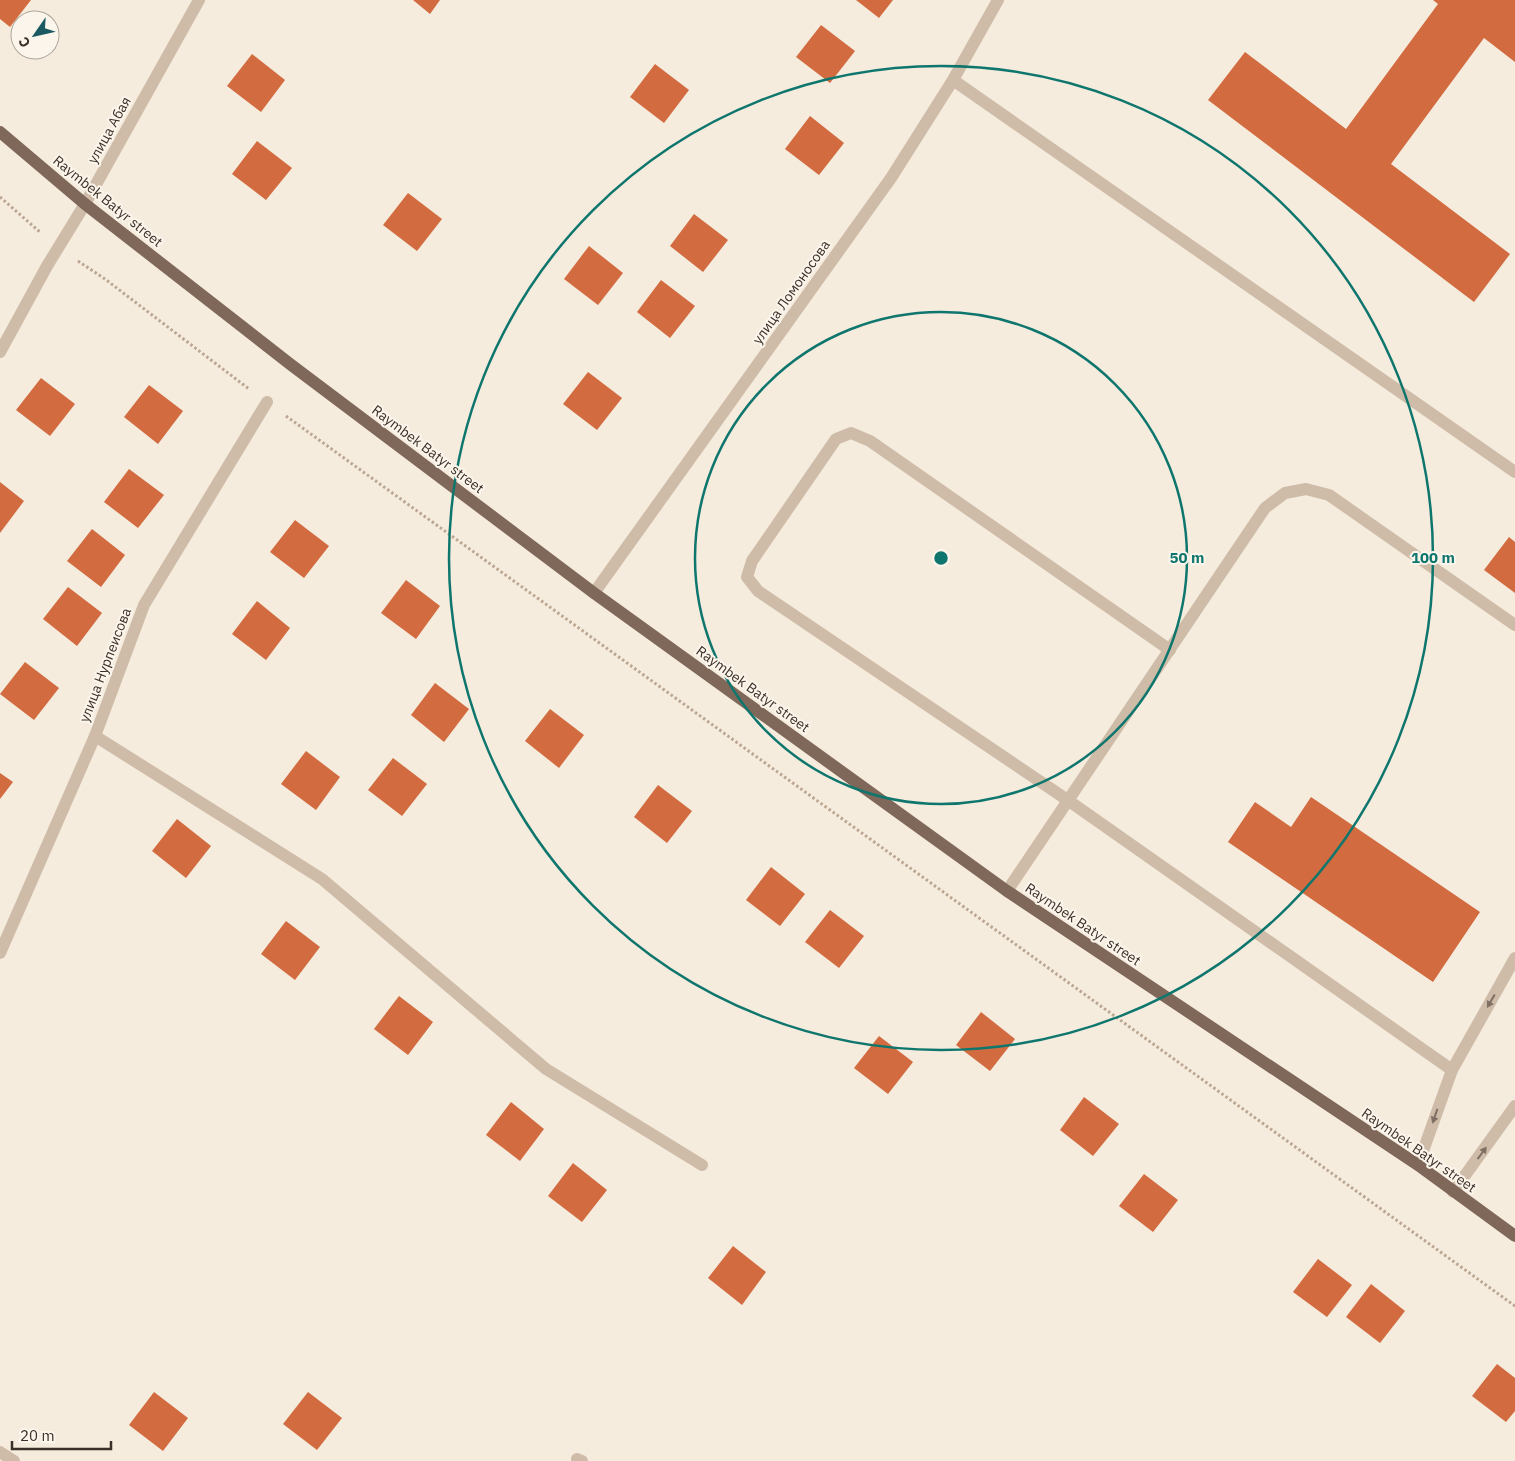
<svg xmlns="http://www.w3.org/2000/svg" width="1515" height="1461" font-family="'IBM Plex Sans',sans-serif">
<style>
.building{fill:#d26b3f}
.lines{fill:none;stroke-linecap:round;stroke-linejoin:round}
.path{stroke:#bba692;stroke-width:3;stroke-dasharray:2.5 2.5;stroke-linecap:butt}
.lane{stroke:#cfbca8;stroke-width:12}
.street{stroke:#cfbca8;stroke-width:12}
.primary{stroke:#7f6759;stroke-width:12}
.oneway{fill:#7e6f62}
.ring{fill:none;stroke:#0f766e;stroke-width:2.5}
.labels{text-anchor:middle;stroke-width:4;stroke-linejoin:round;paint-order:stroke}
.street-label{font-size:14px;fill:#3b3029;stroke:#fcf5eb}
.centre{fill:#0f766e;stroke:#fcf5eb;stroke-width:2.5}
.ring-label{font-size:15px;text-anchor:middle;font-weight:bold;fill:#0f766e;stroke:#fcf5eb;stroke-width:4;stroke-linejoin:round;paint-order:stroke}
</style>
<rect width="100%" height="100%" fill="#f5ecde"/>
<!-- building -->
<g class="building">
<path d="M0,0H31L10,27L0,19Z"/>
<path d="M413,0H440L430,14Z"/>
<path d="M856,0H893L879,18Z"/>
<path d="M1433,0H1515V62L1484,38L1391,164L1510,254L1474,302L1208,100L1245,52L1346,129L1438,4Z"/>
<path d="M821,25L855,51L830,83L796,57Z"/>
<path d="M252,54L285,80L261,112L227,86Z"/>
<path d="M655,64L689,90L664,123L630,97Z"/>
<path d="M810,116L844,143L819,175L785,149Z"/>
<path d="M257,141L292,168L266,200L232,174Z"/>
<path d="M408,193L442,219L417,251L383,225Z"/>
<path d="M694,214L728,240L703,272L670,246Z"/>
<path d="M589,246L623,273L598,305L564,279Z"/>
<path d="M661,280L695,306L670,338L637,312Z"/>
<path d="M588,372L622,398L597,430L563,404Z"/>
<path d="M41,378L75,404L50,436L16,410Z"/>
<path d="M149,385L183,411L158,444L124,417Z"/>
<path d="M129,469L164,495L138,528L104,502Z"/>
<path d="M0,482L24,501L0,533Z"/>
<path d="M295,520L329,546L304,578L270,552Z"/>
<path d="M92,529L125,555L101,587L67,561Z"/>
<path d="M1509,537L1515,542V593L1484,570Z"/>
<path d="M406,580L440,606L416,639L381,613Z"/>
<path d="M68,587L102,613L77,646L43,619Z"/>
<path d="M257,601L290,628L266,660L232,634Z"/>
<path d="M25,662L59,688L34,720L0,694Z"/>
<path d="M435,683L469,709L444,742L411,715Z"/>
<path d="M550,709L584,735L559,768L525,741Z"/>
<path d="M306,751L340,777L316,810L281,784Z"/>
<path d="M393,758L427,784L402,816L368,790Z"/>
<path d="M0,773L13,782L0,799Z"/>
<path d="M658,785L692,811L667,843L634,817Z"/>
<path d="M1311,797L1480,912L1433,982L1228,842L1255,802L1291,827Z"/>
<path d="M177,819L211,846L186,878L152,851Z"/>
<path d="M771,867L805,894L780,926L746,900Z"/>
<path d="M830,910L864,936L839,968L805,942Z"/>
<path d="M286,921L320,947L295,980L261,954Z"/>
<path d="M399,996L433,1022L408,1055L374,1029Z"/>
<path d="M981,1012L1015,1039L990,1071L956,1045Z"/>
<path d="M879,1036L913,1062L888,1094L854,1068Z"/>
<path d="M1084,1097L1119,1124L1093,1156L1060,1130Z"/>
<path d="M511,1102L544,1129L520,1161L486,1135Z"/>
<path d="M573,1163L607,1190L582,1222L548,1196Z"/>
<path d="M1144,1174L1178,1200L1153,1232L1119,1206Z"/>
<path d="M733,1246L766,1272L742,1305L708,1278Z"/>
<path d="M1318,1259L1352,1285L1327,1317L1293,1292Z"/>
<path d="M1371,1284L1405,1311L1380,1343L1346,1317Z"/>
<path d="M1497,1364L1515,1378V1411L1506,1422L1472,1396Z"/>
<path d="M154,1392L188,1418L163,1451L129,1425Z"/>
<path d="M308,1392L342,1418L317,1450L283,1424Z"/>
</g>
<g class="lines">
<!-- path -->
<g class="path">
<path d="M0,197L41,233"/>
<path d="M78,261L105,279L249,389"/>
<path d="M286,416L1515,1306"/>
</g>
<!-- lane -->
<g class="lane">
<path d="M953,80L1515,472"/>
<path d="M1170,650L870,441L851,433L836,439L752,561L747,577L758,591L1069,801L1452,1070"/>
<path d="M1007,891L1265,508L1285,493L1306,489L1329,495L1515,625"/>
</g>
<!-- street -->
<g class="street">
<path d="M0,352L47,266L85,204L199,0"/>
<path d="M594,593L891,178L953,80L998,0"/>
<path d="M95,736L322,879L546,1069L702,1165"/>
<path d="M0,953L95,736L144,605L267,402"/>
<path d="M1418,1165L1452,1070L1515,958"/>
<path d="M1453,1192L1515,1106"/>
<path d="M0,1452L14,1461"/>
<path d="M577,1459L582,1461"/>
</g>
<!-- primary -->
<path class="primary" d="M0,132L85,204L290,364L594,593L1007,891L1418,1165L1515,1236"/>
</g>
<!-- one-way arrows -->
<defs><path id="oneway-solid" d="M-6-.8H1V-3.2L6.5 0L1 3.2V.8H-6Z" transform="scale(1.25)"/></defs>
<g class="oneway">
<use href="#oneway-solid" transform="translate(1491 1001) rotate(120)"/>
<use href="#oneway-solid" transform="translate(1435 1116) rotate(109)"/>
<use href="#oneway-solid" transform="translate(1482 1153) rotate(-54)"/>
</g>
<!-- distance rings -->
<g class="ring">
<circle cx="941" cy="558" r="246"/>
<circle cx="941" cy="558" r="492"/>
</g>
<g class="labels">
<!-- street labels -->
<g class="street-label">
<text transform="translate(109 130) rotate(-61)" y="5">улица Абая</text>
<text transform="translate(108 201) rotate(39)" y="5">Raymbek Batyr street</text>
<text transform="translate(791 292) rotate(-55)" y="5">улица Ломоносова</text>
<text transform="translate(428 449) rotate(37)" y="5">Raymbek Batyr street</text>
<text transform="translate(105 665) rotate(-69)" y="5">улица Нурпеисова</text>
<text transform="translate(753 689) rotate(36)" y="5">Raymbek Batyr street</text>
<text transform="translate(1083 924) rotate(34)" y="5">Raymbek Batyr street</text>
<text transform="translate(1419 1150) rotate(35)" y="5">Raymbek Batyr street</text>
</g>
</g>
<circle cx="941" cy="558" r="8" class="centre"/>
<g class="ring-label">
<text x="1187" y="563">50 m</text>
<text x="1433" y="563">100 m</text>
</g>
<!-- north arrow -->
<g transform="translate(35 35) rotate(236)"><circle r="24" fill="#fcf5eb" stroke="#afa69d"/>
<path d="M0-4L9 19L0 12L-9 19Z" fill="#1a5962"/>
<text y="-8" font-size="14" font-weight="bold" text-anchor="middle" fill="#3b3029">С</text>
</g>
<!-- scale -->
<path d="M12 1441v8h99v-8" fill="none" stroke="#3b3029" stroke-width="2.5"/>
<text x="20" y="1441" font-size="15" fill="#3b3029" stroke="#fcf5eb" stroke-width="4" paint-order="stroke">20 m</text>
</svg>
